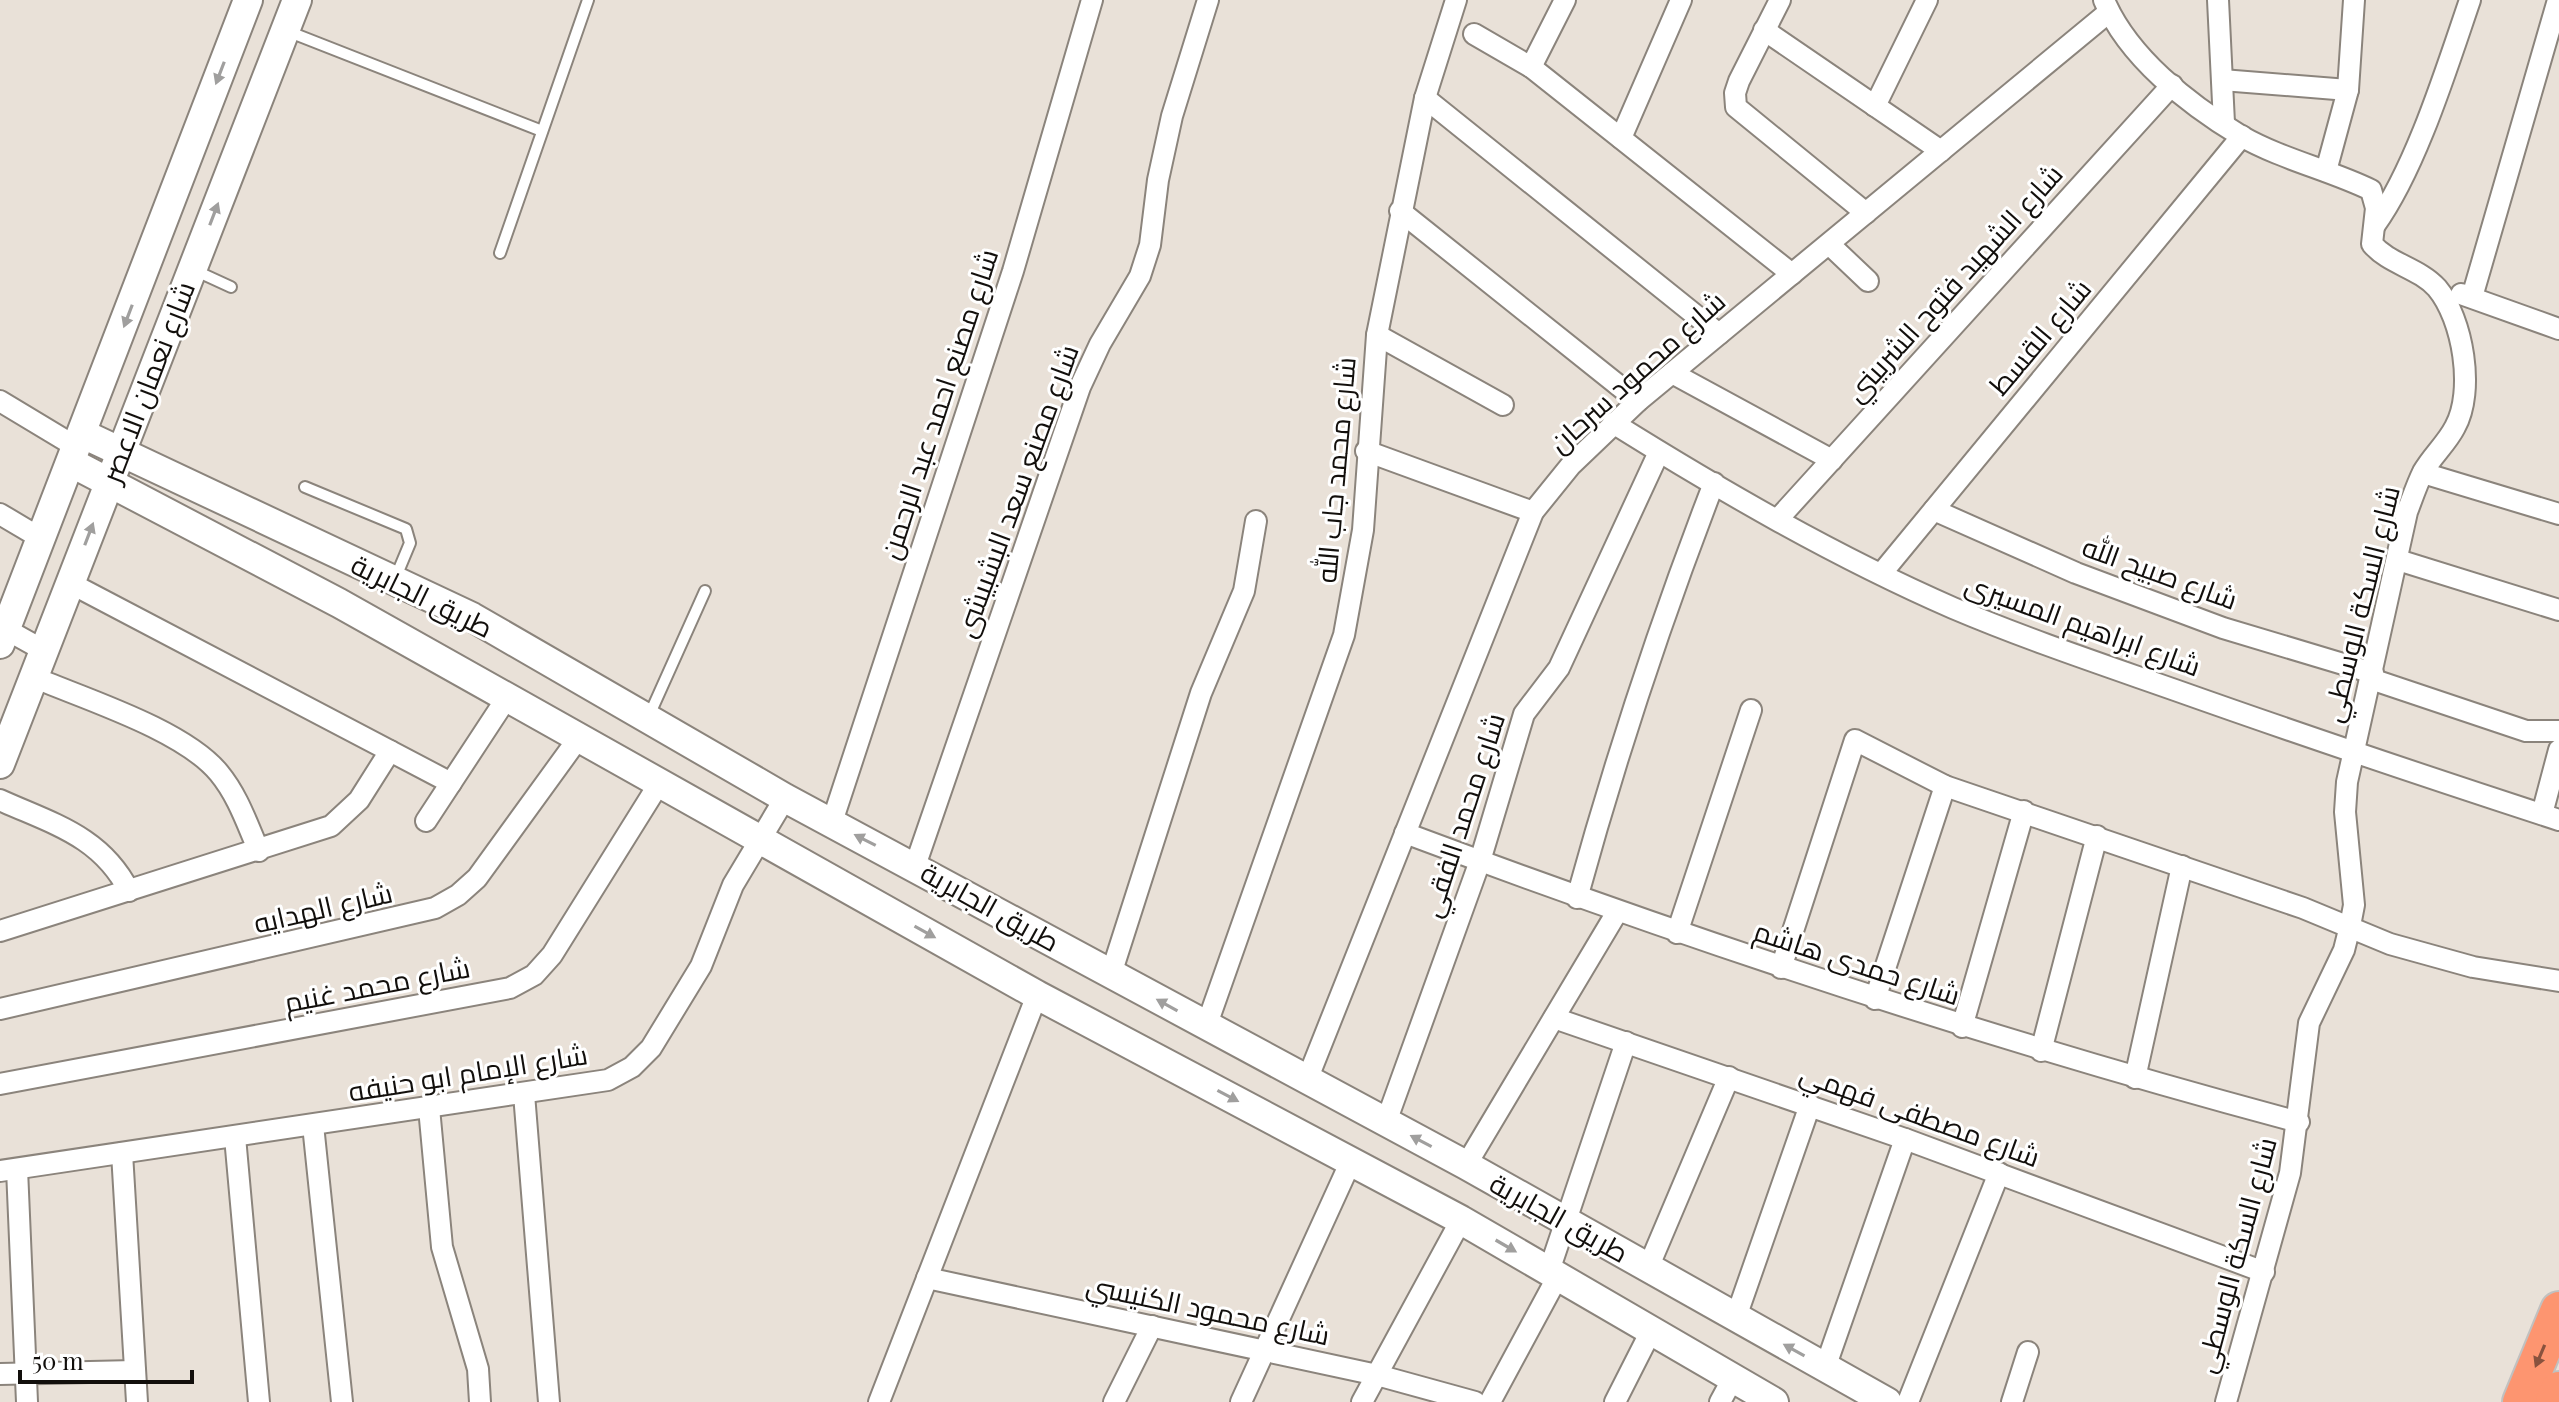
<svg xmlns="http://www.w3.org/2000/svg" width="2559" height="1402" font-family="'Playfair Display',Cairo,serif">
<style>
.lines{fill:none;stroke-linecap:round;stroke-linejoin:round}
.lane-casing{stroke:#8b847c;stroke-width:14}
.street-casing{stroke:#8b847c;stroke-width:24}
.secondary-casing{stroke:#8b847c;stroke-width:32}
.highway-casing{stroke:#c1c1c0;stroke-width:40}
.lane{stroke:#fff;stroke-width:10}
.street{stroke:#fff;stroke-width:20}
.secondary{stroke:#fff;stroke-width:28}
.highway{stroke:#fd9570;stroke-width:36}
.oneway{fill:#a09f9e}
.oneway2{fill:#88523e}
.labels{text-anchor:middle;stroke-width:6;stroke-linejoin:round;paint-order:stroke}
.street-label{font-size:28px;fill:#120f0c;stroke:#fff}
</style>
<rect width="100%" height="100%" fill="#e9e1d8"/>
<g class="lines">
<defs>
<g id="lane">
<path d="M287,31L542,131"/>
<path d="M500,253L588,0"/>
<path d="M194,270L231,287"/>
<path d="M305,487L406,529L410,543L395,579"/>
<path d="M648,718L705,591"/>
</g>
<g id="street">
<path d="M1780,0L1739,81L1735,93L1736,107L1866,213"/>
<path d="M2104,0C2128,57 2188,104 2241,136C2281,159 2330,170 2371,190L2376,208L2372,244C2389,264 2419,268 2437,288C2463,319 2475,391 2455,427C2447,443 2432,456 2423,472C2417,484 2412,499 2407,512L2347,782L2345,812L2354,905L2350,926L2344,950L2309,1023L2290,1173L2226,1402"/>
<path d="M2218,0L2224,123"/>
<path d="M1764,30L1941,151"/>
<path d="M1474,34L1531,67L1792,274"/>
<path d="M1531,67L1565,0"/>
<path d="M2222,80L2348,90"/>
<path d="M1425,98L1719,334"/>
<path d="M1875,106L1927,0"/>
<path d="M1621,138L1681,0"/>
<path d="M2326,171L2348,90L2354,0"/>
<path d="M1400,211L1638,401"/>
<path d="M2375,225C2416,168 2447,67 2470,0"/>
<path d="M1829,244L1868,281"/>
<path d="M2461,294L2559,329"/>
<path d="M2472,297L2558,0"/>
<path d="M1377,335L1503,405"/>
<path d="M1672,373L1832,460"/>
<path d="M0,401L78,448"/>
<path d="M1613,423C1722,491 1836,557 1953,608C2026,639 2101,664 2175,690C2302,735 2430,778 2559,820"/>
<path d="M1366,451L1533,512"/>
<path d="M2423,473L2559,514"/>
<path d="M1934,510L2076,573L2223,628L2373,673"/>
<path d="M0,514L42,539"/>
<path d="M1778,519L2172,85"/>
<path d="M2398,560L2559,610"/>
<path d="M1881,574L2242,136"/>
<path d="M70,583L451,783"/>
<path d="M0,626L43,650"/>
<path d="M33,677C85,699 184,730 219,773C238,796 247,824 259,851"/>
<path d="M2371,679L2526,731H2559"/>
<path d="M0,800C53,824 101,836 129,891"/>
<path d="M2542,814L2559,750"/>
<path d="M426,821L508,696"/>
<path d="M832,822L1013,271L1092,0"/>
<path d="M1405,833C1699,943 1995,1041 2299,1122"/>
<path d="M915,866L1080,387L1100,344L1140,276L1150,245L1158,180L1172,116L1208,0"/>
<path d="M1577,898C1616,756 1661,620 1714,483"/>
<path d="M0,931L331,826L359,800L390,751"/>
<path d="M1677,933L1751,710"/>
<path d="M1781,968L1855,740L1945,786L2303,908L2390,944L2473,967L2559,981"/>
<path d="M1111,974L1201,693L1244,591L1256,521"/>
<path d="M1875,999L1945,786"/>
<path d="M0,1009L435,908L458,895L477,878L580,736"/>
<path d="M1554,1018L1905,1139L2264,1272"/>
<path d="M1206,1027L1344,635L1363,530L1377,335L1425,98L1456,0"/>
<path d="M1962,1027L2024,811"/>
<path d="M2041,1051L2097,836"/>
<path d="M2135,1078L2182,866"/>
<path d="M1307,1080L1533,512L1571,465L1638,401L2109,12"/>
<path d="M0,1084L510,988L534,975L552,955L660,782"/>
<path d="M524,1094L549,1402"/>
<path d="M429,1108L442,1247L478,1369L480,1402"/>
<path d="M1386,1122L1480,861L1524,714L1559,668L1659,452"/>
<path d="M313,1125L342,1402"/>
<path d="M235,1137L259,1402"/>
<path d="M122,1153L137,1402"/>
<path d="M1466,1165L1617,912"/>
<path d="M17,1169L27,1402"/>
<path d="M0,1171L608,1080L632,1067L651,1048L701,966L733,885L785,798"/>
<path d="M1648,1268L1729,1077"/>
<path d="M1549,1271L1626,1042"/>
<path d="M927,1278L1377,1375L1475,1402"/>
<path d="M1736,1317L1810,1105"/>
<path d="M1825,1368L1905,1139"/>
<path d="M0,1374L135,1371"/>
<path d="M879,1402L1037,995"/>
<path d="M1114,1402L1152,1326"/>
<path d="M1241,1402L1351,1161"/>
<path d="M1362,1402L1461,1220"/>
<path d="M1490,1402L1558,1276"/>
<path d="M1615,1402L1651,1331"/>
<path d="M1720,1402L1733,1378"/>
<path d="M1908,1402L1999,1173"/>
<path d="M2012,1402L2028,1352"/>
</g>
<g id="secondary">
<path d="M83,434L472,617L785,798L1466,1165L1887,1402"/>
<path d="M72,463L339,603L1037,995L1461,1220L1774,1402"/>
<path d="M0,644L248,0"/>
<path d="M0,764L297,0"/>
</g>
<g id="highway">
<path d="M2521,1402L2559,1310"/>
<path d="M2554,1402L2559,1390"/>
</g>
</defs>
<!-- lane casing -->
<use href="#lane" class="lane-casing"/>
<!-- street casing -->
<use href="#street" class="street-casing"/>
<!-- secondary casing -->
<use href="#secondary" class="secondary-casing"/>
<!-- highway casing -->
<use href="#highway" class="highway-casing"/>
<!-- lane -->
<use href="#lane" class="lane"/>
<!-- street -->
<use href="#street" class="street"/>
<!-- secondary -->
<use href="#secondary" class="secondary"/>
<!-- highway -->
<use href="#highway" class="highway"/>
</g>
<!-- one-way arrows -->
<defs><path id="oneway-solid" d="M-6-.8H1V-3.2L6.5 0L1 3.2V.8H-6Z" transform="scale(2)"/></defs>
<g class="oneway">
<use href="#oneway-solid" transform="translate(220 73) rotate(111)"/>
<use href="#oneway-solid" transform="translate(214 214) rotate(-69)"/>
<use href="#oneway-solid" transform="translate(128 316) rotate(111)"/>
<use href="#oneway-solid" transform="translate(89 534) rotate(-69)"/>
<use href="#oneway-solid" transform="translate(865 840) rotate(-153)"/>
<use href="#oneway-solid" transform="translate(925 932) rotate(29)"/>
<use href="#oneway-solid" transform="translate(1167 1005) rotate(-151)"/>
<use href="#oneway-solid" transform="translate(1228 1096) rotate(28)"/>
<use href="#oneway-solid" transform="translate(1421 1141) rotate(-152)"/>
<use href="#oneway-solid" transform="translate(1506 1246) rotate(30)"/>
<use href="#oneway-solid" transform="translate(1794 1350) rotate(-151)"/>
</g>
<use class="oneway2" href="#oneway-solid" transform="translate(2540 1356) rotate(113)"/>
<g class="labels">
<!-- street labels -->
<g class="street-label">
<text transform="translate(1954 283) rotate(-48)" y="10">شارع الشهيد فتوح الشربيني</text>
<text transform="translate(2040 337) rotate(-50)" y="10">شارع القسط</text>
<text transform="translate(1637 372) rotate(-42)" y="10">شارع محمود سرحان</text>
<text transform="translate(148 382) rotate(-69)" y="10">شارع نعمان الاعصر</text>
<text transform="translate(939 404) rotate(-72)" y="10">شارع مصنع احمد عبد الرحمن</text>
<text transform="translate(1336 470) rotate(-85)" y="10">شارع محمد جاب الله</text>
<text transform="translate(1017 491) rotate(-70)" y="10">شارع مصنع سعد البشبيشى</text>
<text transform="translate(2160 573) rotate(20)" y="10">شارع صبيح الله</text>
<text transform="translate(422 596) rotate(26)" y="10">طريق الجابرية</text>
<text transform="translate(2361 604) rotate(-76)" y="10">شارع السكة الوسطي</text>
<text transform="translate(2083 625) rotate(20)" y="10">شارع ابراهيم المسيرى</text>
<text transform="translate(1463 815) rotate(-72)" y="10">شارع محمد الفقي</text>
<text transform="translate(990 907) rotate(29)" y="10">طريق الجابرية</text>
<text transform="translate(323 908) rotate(-13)" y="10">شارع الهدايه</text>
<text transform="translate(1857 963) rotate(18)" y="10">شارع حمدى هاشم</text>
<text transform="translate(377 985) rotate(-11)" y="10">شارع محمد غنيم</text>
<text transform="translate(468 1073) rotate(-9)" y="10">شارع الإمام ابو حنيفه</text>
<text transform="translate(1920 1115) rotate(20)" y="10">شارع مصطفى فهمي</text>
<text transform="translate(1559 1218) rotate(29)" y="10">طريق الجابرية</text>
<text transform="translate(2236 1255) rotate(-75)" y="10">شارع السكة الوسطي</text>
<text transform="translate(1208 1310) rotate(12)" y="10">شارع محمود الكنيسي</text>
</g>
</g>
<!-- scale -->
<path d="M20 1370v12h172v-12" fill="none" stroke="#120f0c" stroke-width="4"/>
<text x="32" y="1370" font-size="24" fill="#120f0c" stroke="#ffffff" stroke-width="6" paint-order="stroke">50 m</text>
</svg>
